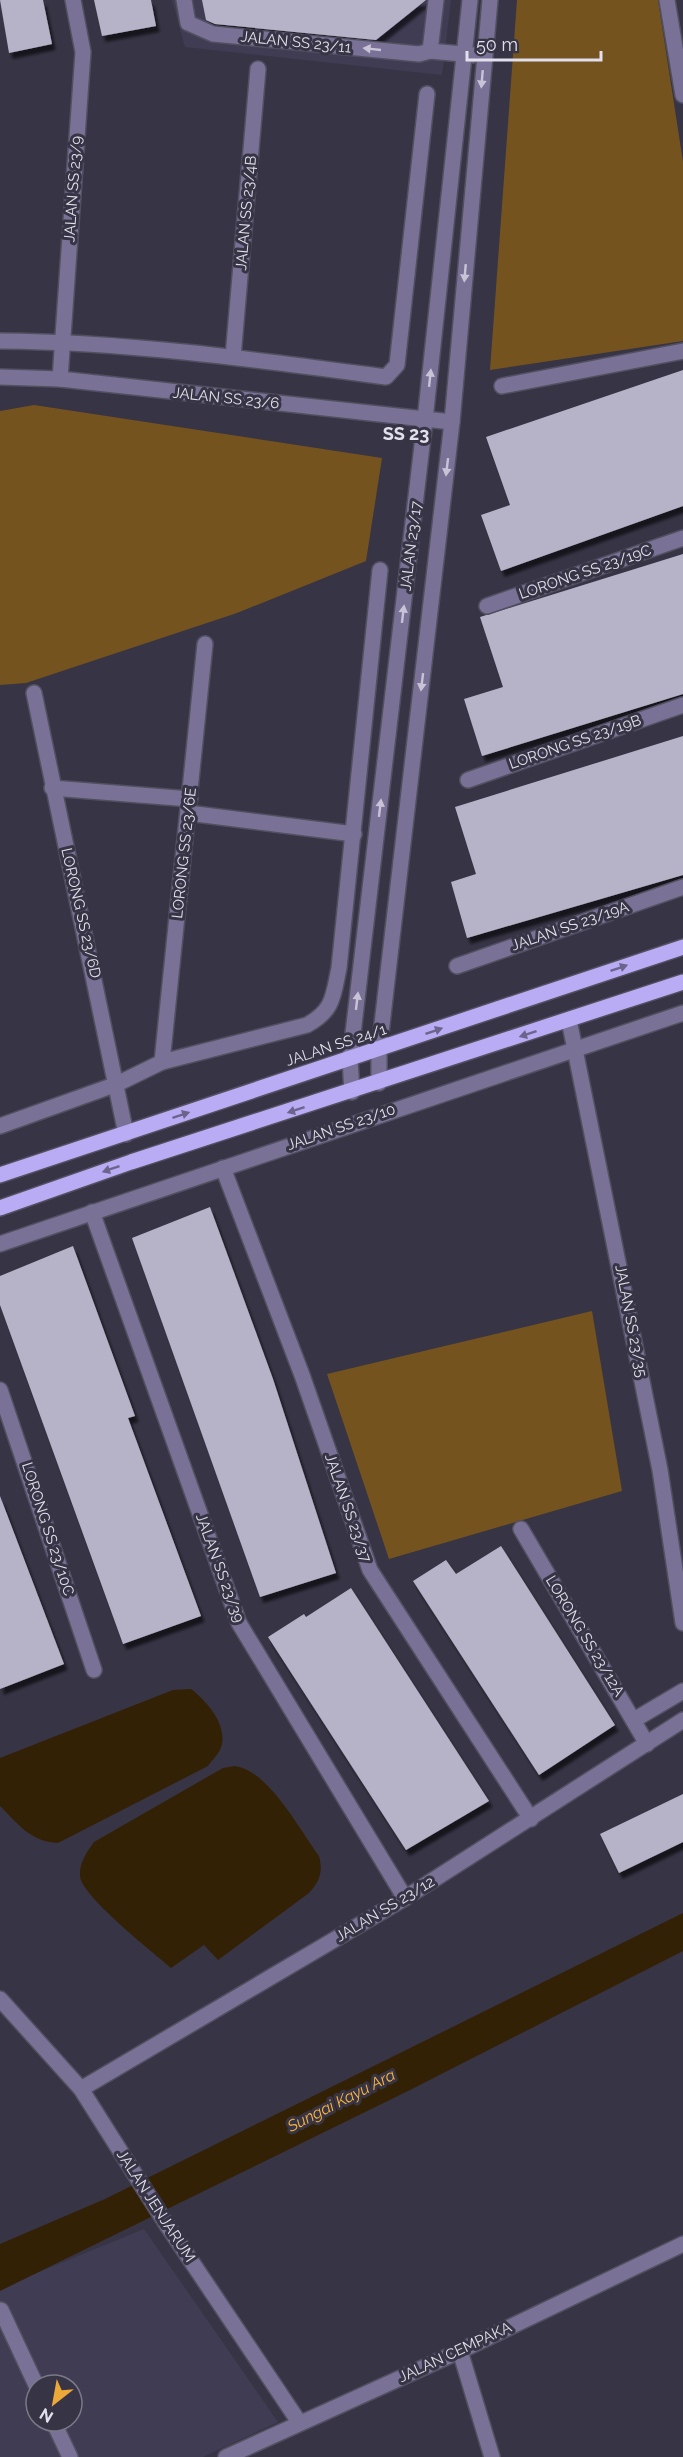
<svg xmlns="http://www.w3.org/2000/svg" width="683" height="2457" font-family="Raleway,sans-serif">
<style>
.built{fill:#403c53;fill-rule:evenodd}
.green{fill:#74531f}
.water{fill:#332105}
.building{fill:#b6b3c8;filter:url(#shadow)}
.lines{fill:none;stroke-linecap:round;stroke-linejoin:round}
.minor-casing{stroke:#525060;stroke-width:18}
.major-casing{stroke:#525060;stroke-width:18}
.minor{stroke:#797296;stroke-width:15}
.major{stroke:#baabf5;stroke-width:15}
.oneway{fill:#c8c4d6}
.oneway2{fill:#6b648b}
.labels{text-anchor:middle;stroke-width:6;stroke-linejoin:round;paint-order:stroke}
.street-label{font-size:15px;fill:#e2e0ec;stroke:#373445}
.water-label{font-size:16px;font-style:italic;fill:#feb53b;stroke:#373445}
.quarter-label{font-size:18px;font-weight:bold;fill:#e2e0ec;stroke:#373445}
</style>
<defs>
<filter id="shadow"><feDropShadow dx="3.5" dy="6" stdDeviation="1.5" flood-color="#0009"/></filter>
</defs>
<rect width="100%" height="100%" fill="#373445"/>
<!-- built -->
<g class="built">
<path d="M172,0H451L442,75L185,47Z"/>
<path d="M144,2229L278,2422L203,2457H0V2288ZM36,2385H72V2421H36Z"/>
</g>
<!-- green -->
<g class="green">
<path d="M517,0H658L683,162V341L490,370Z"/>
<path d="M34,405L382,458L366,561L237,613L26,683L0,685V411Z"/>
<path d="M592,1311L622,1491L389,1559L327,1374Z"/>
</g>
<!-- water -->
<g class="water">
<path d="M191,1689C208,1702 230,1728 220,1750C217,1756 211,1761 208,1766L58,1843C31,1842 18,1824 0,1806V1758L173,1690Z"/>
<path d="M235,1766C269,1771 299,1829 319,1856C323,1872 320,1881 309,1893L218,1960L204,1945L171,1968C153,1952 81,1896 80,1876C79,1863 87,1852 94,1842L223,1768Z"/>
<path d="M683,1913V1951L408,2091L0,2291V2244L105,2199Z"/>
</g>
<!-- building -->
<g class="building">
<path d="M0,0H43L52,44L9,53Z"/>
<path d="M94,0H151L156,26L102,36Z"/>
<path d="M202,0H426L376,40L215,24L206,20Z"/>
<path d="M683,370V506L501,571L481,515L510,505L486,437Z"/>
<path d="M683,554V694L482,756L464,699L503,687L480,617Z"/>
<path d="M683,736V875L467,938L451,882L476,874L455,807Z"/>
<path d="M210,1207L273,1379L336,1573L260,1597L132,1238Z"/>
<path d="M73,1246L135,1416L128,1418L201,1616L123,1644L0,1305V1276Z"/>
<path d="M0,1496L64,1664L0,1689Z"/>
<path d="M501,1546L615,1725L539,1775L413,1581L446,1560L456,1574Z"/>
<path d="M351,1588L489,1801L406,1850L268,1637L304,1614L306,1617Z"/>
<path d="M683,1794V1842L619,1873L600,1834Z"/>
</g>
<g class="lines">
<defs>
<g id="minor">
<path d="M184,0L188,23L213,34L419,54L430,51L473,55"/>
<path d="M667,0L683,95"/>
<path d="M430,51L436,0"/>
<path d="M0,341C129,342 258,360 386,377L397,365L427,94"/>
<path d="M233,357L258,69"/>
<path d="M0,377L60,379L452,422"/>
<path d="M60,379L83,52L73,0"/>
<path d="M502,386L683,351"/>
<path d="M487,606L683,538"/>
<path d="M34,693L126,1134"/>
<path d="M468,780L683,705"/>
<path d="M52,788L190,799"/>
<path d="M188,813L354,834"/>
<path d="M457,966L683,887"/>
<path d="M569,1020L660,1470L683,1623"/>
<path d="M162,1062L205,644"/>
<path d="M379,1083V1050L452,422L490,0"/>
<path d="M352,1092L350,1059L425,420L470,0"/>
<path d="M0,1126L117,1084L162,1062L307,1025C334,1010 333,996 339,968L380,570"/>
<path d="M223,1168L302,1375L370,1570L531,1819"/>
<path d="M92,1212L239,1623L405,1898"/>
<path d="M0,1244L683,1013"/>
<path d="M0,1390L94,1670"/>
<path d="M521,1529L647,1744"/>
<path d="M634,1720L683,1691"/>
<path d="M0,1999L81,2089L167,2225L299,2422"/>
<path d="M81,2089L405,1898L683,1720"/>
<path d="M1,2310L36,2385"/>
<path d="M460,2351L492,2457"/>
<path d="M53,2421L70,2457"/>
<path d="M226,2457L460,2351L683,2244"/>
</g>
<g id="major">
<path d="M0,1175L683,947"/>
<path d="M0,1208L131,1162L683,982"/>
</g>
</defs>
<!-- minor casing -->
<use href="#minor" class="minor-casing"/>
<!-- major casing -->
<use href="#major" class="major-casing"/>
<!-- minor -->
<use href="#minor" class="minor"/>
<!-- major -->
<use href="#major" class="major"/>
</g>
<!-- one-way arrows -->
<defs><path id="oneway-solid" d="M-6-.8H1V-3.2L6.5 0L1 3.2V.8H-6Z" transform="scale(1.5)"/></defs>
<g class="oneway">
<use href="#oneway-solid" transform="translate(372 49) rotate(-174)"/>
<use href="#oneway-solid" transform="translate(482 79) rotate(95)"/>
<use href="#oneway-solid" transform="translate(465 273) rotate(95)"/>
<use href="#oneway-solid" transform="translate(430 378) rotate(-84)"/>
<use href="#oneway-solid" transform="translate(447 467) rotate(97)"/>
<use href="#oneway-solid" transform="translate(403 614) rotate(-83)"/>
<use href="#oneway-solid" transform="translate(422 682) rotate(97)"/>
<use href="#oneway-solid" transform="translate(380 808) rotate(-83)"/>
<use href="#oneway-solid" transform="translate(357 1001) rotate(-83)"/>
</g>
<g class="oneway2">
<use href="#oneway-solid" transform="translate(619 968) rotate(-19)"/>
<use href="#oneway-solid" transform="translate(434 1031) rotate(-19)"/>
<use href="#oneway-solid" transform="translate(528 1034) rotate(162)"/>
<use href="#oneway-solid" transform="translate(296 1110) rotate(162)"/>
<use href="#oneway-solid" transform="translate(181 1115) rotate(-18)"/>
<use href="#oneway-solid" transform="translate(111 1169) rotate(161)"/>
</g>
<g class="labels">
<!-- street labels -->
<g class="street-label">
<text transform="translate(296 42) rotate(6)" y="5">JALAN SS 23/11</text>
<text transform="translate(73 189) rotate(-86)" y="5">JALAN SS 23/9</text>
<text transform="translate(246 213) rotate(-85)" y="5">JALAN SS 23/4B</text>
<text transform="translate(226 398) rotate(6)" y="5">JALAN SS 23/6</text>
<text transform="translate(411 546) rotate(-83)" y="5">JALAN 23/17</text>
<text transform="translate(585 572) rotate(-19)" y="5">LORONG SS 23/19C</text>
<text transform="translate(575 742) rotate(-19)" y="5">LORONG SS 23/19B</text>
<text transform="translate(184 853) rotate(-84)" y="5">LORONG SS 23/6E</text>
<text transform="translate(81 913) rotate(77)" y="5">LORONG SS 23/6D</text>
<text transform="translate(570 926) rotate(-19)" y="5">JALAN SS 23/19A</text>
<text transform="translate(336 1045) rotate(-18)" y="5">JALAN SS 24/1</text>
<text transform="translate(341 1127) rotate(-19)" y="5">JALAN SS 23/10</text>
<text transform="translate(631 1321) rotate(79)" y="5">JALAN SS 23/35</text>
<text transform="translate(348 1508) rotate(71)" y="5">JALAN SS 23/37</text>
<text transform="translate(48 1529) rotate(72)" y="5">LORONG SS 23/10C</text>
<text transform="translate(220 1568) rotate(70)" y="5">JALAN SS 23/39</text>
<text transform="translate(585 1636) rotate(59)" y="5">LORONG SS 23/12A</text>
<text transform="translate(385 1909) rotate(-31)" y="5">JALAN SS 23/12</text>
<text transform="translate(156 2206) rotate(57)" y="5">JALAN JENJARUM</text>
<text transform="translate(455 2352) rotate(-25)" y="5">JALAN CEMPAKA</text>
</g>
<!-- water labels -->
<g class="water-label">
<text transform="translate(341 2100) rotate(-27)" y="6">Sungai Kayu Ara</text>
</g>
<!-- quarter labels -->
<g class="quarter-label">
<text x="406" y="440">SS 23</text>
</g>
</g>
<!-- north arrow -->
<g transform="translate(54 2403) rotate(211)"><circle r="28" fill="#373445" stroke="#7b7988" stroke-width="1.5"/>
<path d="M0-4.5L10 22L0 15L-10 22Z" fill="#eca93a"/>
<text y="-9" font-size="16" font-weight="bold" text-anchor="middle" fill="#e2e0ec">N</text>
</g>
<!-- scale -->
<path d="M467 51v9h134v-9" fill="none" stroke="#e2e0ec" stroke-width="3"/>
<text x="476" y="51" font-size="18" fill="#e2e0ec" stroke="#373445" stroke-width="4.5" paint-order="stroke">50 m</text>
</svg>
